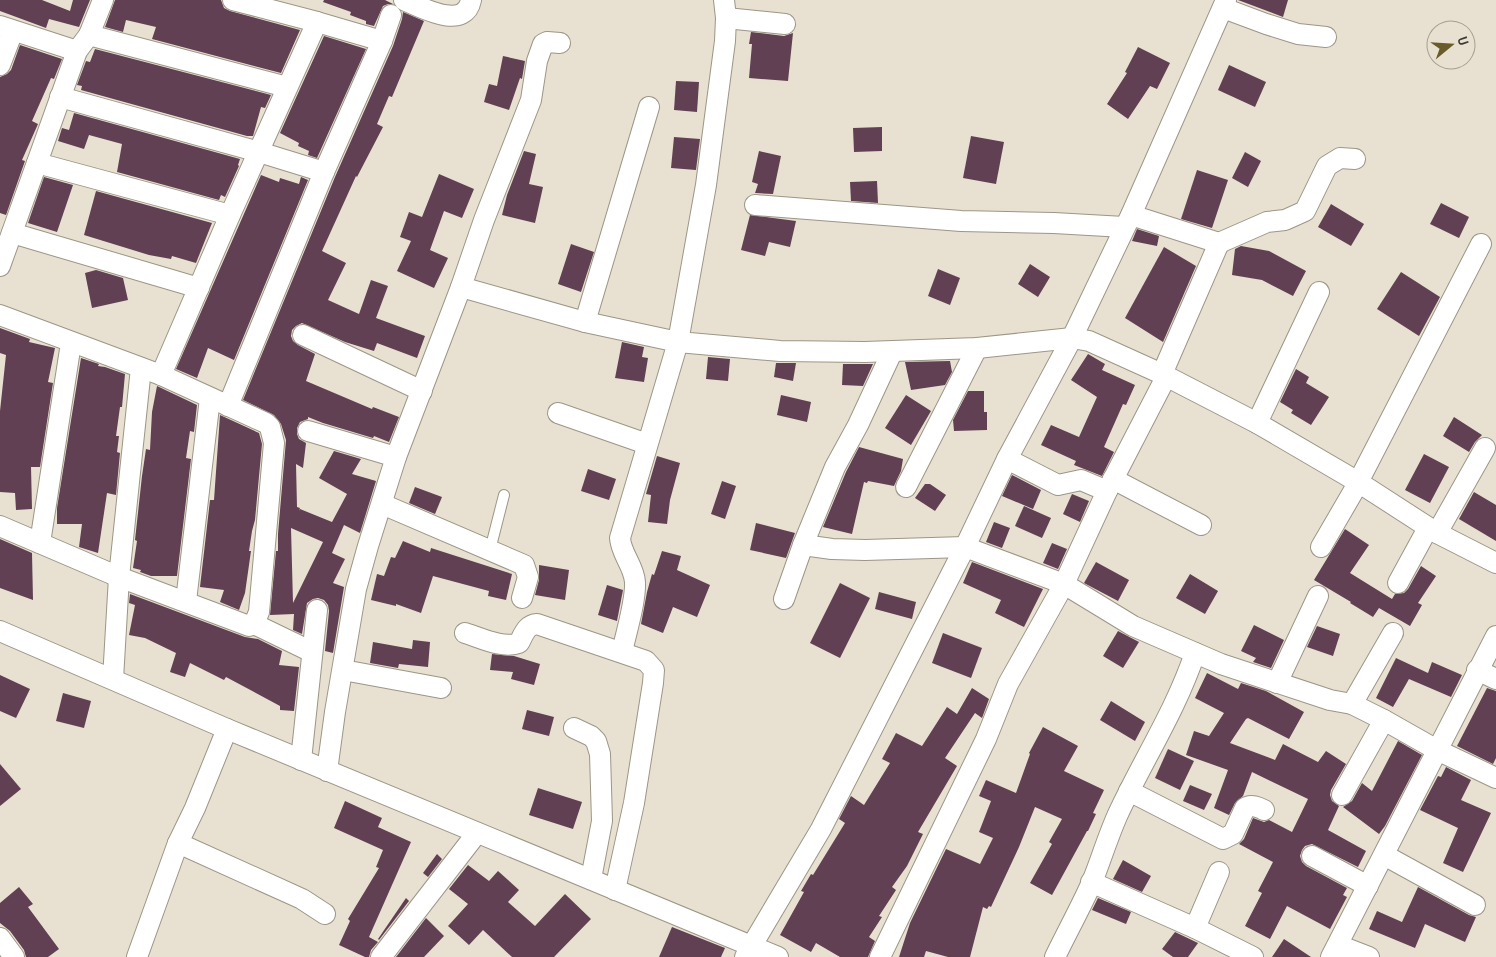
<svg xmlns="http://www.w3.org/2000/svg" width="1496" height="957" font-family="'Archivo Narrow',sans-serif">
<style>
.building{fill:#604052;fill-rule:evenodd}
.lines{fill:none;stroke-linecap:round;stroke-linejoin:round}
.service-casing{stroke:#9c9687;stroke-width:12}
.minor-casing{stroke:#9c9687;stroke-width:22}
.service{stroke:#fff;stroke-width:10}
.minor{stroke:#fff;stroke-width:20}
</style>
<rect width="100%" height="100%" fill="#e8e1d1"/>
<!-- building -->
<g class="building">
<path d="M0,0H42L70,11L73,0H90L79,27L49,19L46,28L0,11Z"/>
<path d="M115,0H221L224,8L230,11L300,30L281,73L152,39L156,27L126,20L123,32L105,27Z"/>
<path d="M324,0H385L393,4H388L383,6L374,26L366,24V21L350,15L351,12L323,2Z"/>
<path d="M1238,0H1288L1283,17Z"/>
<path d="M403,12L424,21L392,97L389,96L377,124L383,127L357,177L356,176L322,251L346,263L328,300L359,314L371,280L388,286L376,318L425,336L417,358L377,343L374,351L345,342L302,323L296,326L292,330L291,336L293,341L298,345L315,354L306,381L372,409L373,407L399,417L389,442L374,436L373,438L323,423L308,417V419L300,422L297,428V434L299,439L306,443L303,468L296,464L297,507L300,508L299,511L300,509L332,522L347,494L319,478L334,451L361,459L352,474L376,481L360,533L344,525L332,553L345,559L333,583L344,587L333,653L325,651L329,611L328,605L324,600L318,598L313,599L307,603L302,634L293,630L294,614L270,615L276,551H278V534L286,440L281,424L274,415L243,400L335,177L393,46L402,19ZM291,528L323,542L293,603Z"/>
<path d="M751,32L784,36L793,33L788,81L749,78L752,44H749Z"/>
<path d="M324,36L366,49L317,158L308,155L309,151L298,146L299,143L280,133Z"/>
<path d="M20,45L62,59L54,79L51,78L32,121L38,124L22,160L25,161L6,215L0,213V77L7,74L11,70Z"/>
<path d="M1138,47L1170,63L1157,89L1150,86L1128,119L1107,104L1127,73L1125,72Z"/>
<path d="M95,49L271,95L265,108L261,107L253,136H247L81,90L82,86L77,85L86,61L90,62Z"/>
<path d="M503,56L525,61L522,79L520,78L509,110L484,102L489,84L497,86Z"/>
<path d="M1229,65L1266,82L1255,107L1218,90Z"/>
<path d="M676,81L699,82L697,112L674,110Z"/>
<path d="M74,113L240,159L238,165L239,166L225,197L221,195L219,200L117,172L122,144L89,135L84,149L58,141L62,128L69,130Z"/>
<path d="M882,127V151L854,152L853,128Z"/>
<path d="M971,136L1004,142L996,184L963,178Z"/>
<path d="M674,137L700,139L696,170L671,168Z"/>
<path d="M524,151L536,154L529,184L543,187L535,223L502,215L507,195Z"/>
<path d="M759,151L781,156L773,194L755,193L758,184L752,182Z"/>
<path d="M1245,152L1261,161L1248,187L1232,178Z"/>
<path d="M1197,170L1228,180L1212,228L1181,219Z"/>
<path d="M439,174L474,189L462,218L444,211L430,250L448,258L434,288L397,271L411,241L400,237L409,212L422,217Z"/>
<path d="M261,175L279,182L280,178L299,184L301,177L308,180L234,360L208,348L197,378L176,369Z"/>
<path d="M44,177L73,185L57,232L28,223Z"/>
<path d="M877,181L878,203L851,201L850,182Z"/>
<path d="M96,191L212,223L196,263L172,256L171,259L149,255L84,235Z"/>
<path d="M1441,203L1469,217L1459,238L1430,224Z"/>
<path d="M1331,204L1364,224L1351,246L1318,227Z"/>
<path d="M750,215L796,221L790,247L769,242L765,256L741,250Z"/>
<path d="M1137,229L1159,236L1157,246L1132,241Z"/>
<path d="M571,244L594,252L581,292L558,284Z"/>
<path d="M1241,246L1269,251L1306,271L1293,296L1262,280L1232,275L1235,249Z"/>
<path d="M1164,247L1196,266L1163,342L1125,318Z"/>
<path d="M1030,264L1050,277L1038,297L1018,284Z"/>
<path d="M938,269L960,278L950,305L928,296Z"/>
<path d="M96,270L123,278L128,300L92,308L85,273Z"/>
<path d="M1401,272L1440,297L1419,336L1377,309Z"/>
<path d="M0,328L30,339L29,342L55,348L48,382L53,383L40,467H31L32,509L16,510L15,493L0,492V411L6,355L0,353Z"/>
<path d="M622,342L644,347L642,357L648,358L644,382L615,378Z"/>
<path d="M1088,354L1105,364L1102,370L1135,385L1126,405L1123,404L1104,447L1114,452L1102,476L1074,465L1076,461L1041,445L1051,425L1079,437L1097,397L1071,380Z"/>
<path d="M708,357L730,359L728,381L706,379Z"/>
<path d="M81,358L99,364L98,366L105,367L125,374L122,407H120L116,436H119L117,452L120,453L116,495L107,493L98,553L79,547L82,524H57V508Z"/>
<path d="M950,361L952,372L945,385L911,390L905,362Z"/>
<path d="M776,363H796L793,381L774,377Z"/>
<path d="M843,364H873L863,386L842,385Z"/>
<path d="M1296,369L1309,377L1306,383L1329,397L1311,425L1291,413L1293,410L1280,402Z"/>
<path d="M157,386L197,405L194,432L190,431L186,458L191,459L177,576H151L140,572L141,570L133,568L137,541L135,540L142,476L146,449L150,450L152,412Z"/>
<path d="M968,391H984V412H987V430L954,431L953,420Z"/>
<path d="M781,395L811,402L807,422L777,415Z"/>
<path d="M906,395L931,411L911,445L885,428Z"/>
<path d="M220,415L259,433L262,444L255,520L252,531L249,551H251L245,593L239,610L220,602L224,590L200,587L210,500H214Z"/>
<path d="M1454,417L1482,435L1475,442L1469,452L1443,436Z"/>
<path d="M859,447L903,459L901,471L894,486L868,481L867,483L864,482L852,534L823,527L846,472Z"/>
<path d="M1424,454L1449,467L1430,503L1405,490Z"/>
<path d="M657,456L680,463L670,500L667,524L648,522L651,495L646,494Z"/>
<path d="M588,469L616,479L609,500L581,491Z"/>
<path d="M1012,475L1041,490L1033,509L1002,496Z"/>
<path d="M722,481L736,486L725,519L711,514Z"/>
<path d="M925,484H930L946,495L935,511L915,498Z"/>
<path d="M415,487L442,497L435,514L409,503Z"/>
<path d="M1474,492L1496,505V541L1459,519Z"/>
<path d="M1072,494L1089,501L1080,522L1063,514Z"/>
<path d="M1024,506L1051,518L1042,538L1015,526Z"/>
<path d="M994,522L1010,528L1002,548L986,542Z"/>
<path d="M756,523L795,533L786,558L750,550Z"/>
<path d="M1345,529L1369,545L1350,573L1392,599L1395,594L1404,593L1408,589L1421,566L1436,576L1418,603L1422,605L1410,626L1379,608L1373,617L1350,603L1351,602L1314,580Z"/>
<path d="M0,539L32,553L33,600L0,588Z"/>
<path d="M403,541L430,552L431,548L512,574L506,600L488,596L489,591L433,576L421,613L396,604V606L371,600L377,574L384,576L391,557L395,558Z"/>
<path d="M1052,543L1067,549L1058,569L1043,563Z"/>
<path d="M662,551L681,556L677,570L710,585L697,617L673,607L663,633L641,624L647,592L652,574L654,575Z"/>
<path d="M972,562L1043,589L1024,627L995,613L1001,600L963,583Z"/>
<path d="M1096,562L1129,580L1118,601L1084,583Z"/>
<path d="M539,565L569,570L565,600L535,595L539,580Z"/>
<path d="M1190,574L1218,591L1205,614L1176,598Z"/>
<path d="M840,583L870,598L840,658L810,643Z"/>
<path d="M607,585L623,590L617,621L598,615Z"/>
<path d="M879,592L916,602L912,619L875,609Z"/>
<path d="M130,594L245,637L258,639L282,651L279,665L299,667L294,711L280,710V706L226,677L224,680L190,663L185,677L170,672L176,653L145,638L129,635L135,605L129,603Z"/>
<path d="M1254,625L1284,640L1271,668L1253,662L1256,658L1241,651Z"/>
<path d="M1317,626L1340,634L1333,656L1307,647Z"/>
<path d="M1118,631L1139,642L1123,668L1103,656Z"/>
<path d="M943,633L982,648L971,678L932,663Z"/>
<path d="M413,640L430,642L428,667L399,664L398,668L370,663L373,642L412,649Z"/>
<path d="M492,654L514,656L540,664L534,685L511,679L513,672L490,670Z"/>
<path d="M1396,658L1428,673L1432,662L1462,675L1451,697L1409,679L1393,707L1376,698Z"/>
<path d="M1207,673L1238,689L1241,683L1266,691L1304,712L1289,739L1248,718L1246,719L1230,743L1275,760L1283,744L1318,762L1326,751L1346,764L1331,790L1330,795L1332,801L1339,806L1328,830L1366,851L1358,867L1312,844L1305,846L1302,850L1300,856L1302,862L1306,866L1347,888L1343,895L1347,897L1330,929L1287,906L1270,939L1245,926L1262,893L1258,891L1273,862L1239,844L1244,839L1253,818L1264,822L1269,820L1292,832L1308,799L1252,772L1243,796L1235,803L1229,815L1214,808L1228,770L1186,755L1194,731L1209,736L1224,713L1195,698Z"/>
<path d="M0,675L30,689L16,718L0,711Z"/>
<path d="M972,688L989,699L982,718L975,713L945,758L957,766L918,832L923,834L907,866L892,887L896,890L879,916L882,917L869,937L875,941L868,957H840L816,943L811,952L780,935L804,892L801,891L811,874L813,875L845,823L839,819L851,796L864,805L890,763L882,759L896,733L922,746L947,707L957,714Z"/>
<path d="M1487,688L1496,691V758L1493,764L1457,746Z"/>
<path d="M63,693L91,701L84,728L56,721Z"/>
<path d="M1111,701L1145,722L1135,741L1100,720Z"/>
<path d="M527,710L554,717L549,736L522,729Z"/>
<path d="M1043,727L1078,746L1064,771L1104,790L1093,813L1096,814L1088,831H1087L1052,895L1030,883L1052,844L1049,842L1062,819L1035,807L1019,847L991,907L989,906L987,909L983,907L970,957H948L926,951L924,957H899L910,923L946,849L980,864L993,838L979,832L991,801L979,796L986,780L1016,793L1030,754L1029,753Z"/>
<path d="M1398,741L1422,755L1385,826L1379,834L1343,807L1352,801L1362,783L1372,791Z"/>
<path d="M1168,749L1194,761L1180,790L1155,778Z"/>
<path d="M0,764L21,789L0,806Z"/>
<path d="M1446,767L1471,780L1461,800L1491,813L1463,872L1443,863L1458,828L1420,810L1438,776L1441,777Z"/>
<path d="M1190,785L1212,794L1204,810L1183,801Z"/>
<path d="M538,788L582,802L573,829L529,815Z"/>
<path d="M345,801L382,818L378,827L411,842L369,937L378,942L371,950L369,957H365L339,945L350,921L348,919L379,868L376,867L383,850L334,828Z"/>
<path d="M437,854L442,859L428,877L423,873Z"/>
<path d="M1123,860L1151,876L1142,892L1113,879Z"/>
<path d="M468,865L489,881L498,871L519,890L508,902L535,926L565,894L591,919L554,957H512L483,930L469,945L448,926L468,904L449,889Z"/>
<path d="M19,887L33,904L28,907L59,949L48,957H26L24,950L10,931L0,923V903Z"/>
<path d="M1418,887L1469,915L1476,917L1465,942L1425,924L1415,948L1369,929L1377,911L1402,922Z"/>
<path d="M406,898L409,901L379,940L378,939Z"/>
<path d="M1098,898L1131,912L1126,924L1092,910Z"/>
<path d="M426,918L444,936L424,957H396Z"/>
<path d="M672,927L725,948L721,957H659Z"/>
<path d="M1175,932L1198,943L1188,957H1173L1162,949Z"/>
<path d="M1284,939L1311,957H1272Z"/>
</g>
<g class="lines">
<defs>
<path id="service" d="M490,550L504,495"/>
<g id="minor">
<path d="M233,0L317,22L382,41"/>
<path d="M404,0C422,8 465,31 471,0"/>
<path d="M724,0L726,18L725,41L706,185L678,342L780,351L865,352L977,348L1072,338L1089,341L1162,374L1257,423L1358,482L1437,533L1496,563"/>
<path d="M1223,8L1266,24L1298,34L1326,37"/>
<path d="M726,18L785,24"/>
<path d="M0,26L77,51"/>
<path d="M89,35L287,87"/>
<path d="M0,65L13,31"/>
<path d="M60,97L259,152L324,172"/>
<path d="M37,163L230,215"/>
<path d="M755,205L961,221L1054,223L1124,227"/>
<path d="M1131,215L1219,243L1267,222L1285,220L1305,211L1327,166L1340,158L1355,159"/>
<path d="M12,233L199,288"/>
<path d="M0,266L77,51L89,35L103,0"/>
<path d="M461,287L585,322L678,342L620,538C621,554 634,566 635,582C636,601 626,633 622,652"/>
<path d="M0,315L161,375L266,423L270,427L274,443L259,612L254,624L249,626L119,577L0,526"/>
<path d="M585,322L649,107"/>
<path d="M303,335L422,391"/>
<path d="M1162,374L1219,243"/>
<path d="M161,375L230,215L317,22"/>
<path d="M228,406L324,172L382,41L391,15"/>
<path d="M558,413L647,444"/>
<path d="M1257,423L1319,292"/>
<path d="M308,431L396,457"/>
<path d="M1007,459L1058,485L1081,480L1107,491"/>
<path d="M1113,479L1201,525"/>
<path d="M906,487L977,348"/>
<path d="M382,504L524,565L528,577L522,598"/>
<path d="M1437,533L1485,448"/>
<path d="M40,543L71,343"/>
<path d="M803,545L832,549L865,550L965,547L1064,584L1133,626L1221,664L1330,700L1352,704L1384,720L1437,750L1496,778"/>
<path d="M1321,547L1353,492L1481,244"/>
<path d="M1398,583L1428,528"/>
<path d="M784,599L803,545L835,467L858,425L892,352"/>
<path d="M186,601L210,398"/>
<path d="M254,624L312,652"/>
<path d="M0,631L227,729L778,957"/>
<path d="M465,633C481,638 503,649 519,643C524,634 526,625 537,624L646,661L654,670L653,683L634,803L615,890"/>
<path d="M343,670L441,688"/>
<path d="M1477,670L1496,679"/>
<path d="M113,679L119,577L141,368"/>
<path d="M1277,683L1318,596"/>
<path d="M1352,704L1393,633"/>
<path d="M574,728L591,736L596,741L600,754L602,821L591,879"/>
<path d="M301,760L317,610"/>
<path d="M327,771L335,712L356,589L368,546L396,457L461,287L484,220L531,100L537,61L543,44L547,42L560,43"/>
<path d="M1129,791L1223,839L1233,834L1245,808C1251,804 1258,807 1264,810"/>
<path d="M1342,795L1384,720"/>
<path d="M178,843L302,899L325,914"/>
<path d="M1384,855L1475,905"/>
<path d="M1312,856L1368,886"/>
<path d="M1091,882L1195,928L1253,957"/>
<path d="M1195,928L1219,872"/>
<path d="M0,938L14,957"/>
<path d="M1338,945L1369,957"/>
<path d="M137,957L178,843L195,808L227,729"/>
<path d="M381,957L477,833"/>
<path d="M745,957L821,829L965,547L1007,459L1072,338L1131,215L1226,0"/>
<path d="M880,957L986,739L1008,684L1064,584L1107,491L1166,377"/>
<path d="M1055,957C1067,932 1081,907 1092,882C1101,860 1108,836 1118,814C1143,760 1176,710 1195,653"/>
<path d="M1331,957L1496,636"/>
</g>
</defs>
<!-- service casing -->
<use href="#service" class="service-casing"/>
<!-- minor casing -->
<use href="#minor" class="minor-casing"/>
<!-- service -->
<use href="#service" class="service"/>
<!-- minor -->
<use href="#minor" class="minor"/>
</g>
<!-- north arrow -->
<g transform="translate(1451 45) rotate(72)"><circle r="24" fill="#e8e1d1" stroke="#a49e92"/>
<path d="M0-4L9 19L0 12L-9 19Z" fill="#695c29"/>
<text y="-8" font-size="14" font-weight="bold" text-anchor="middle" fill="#3d3a34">U</text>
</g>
</svg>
